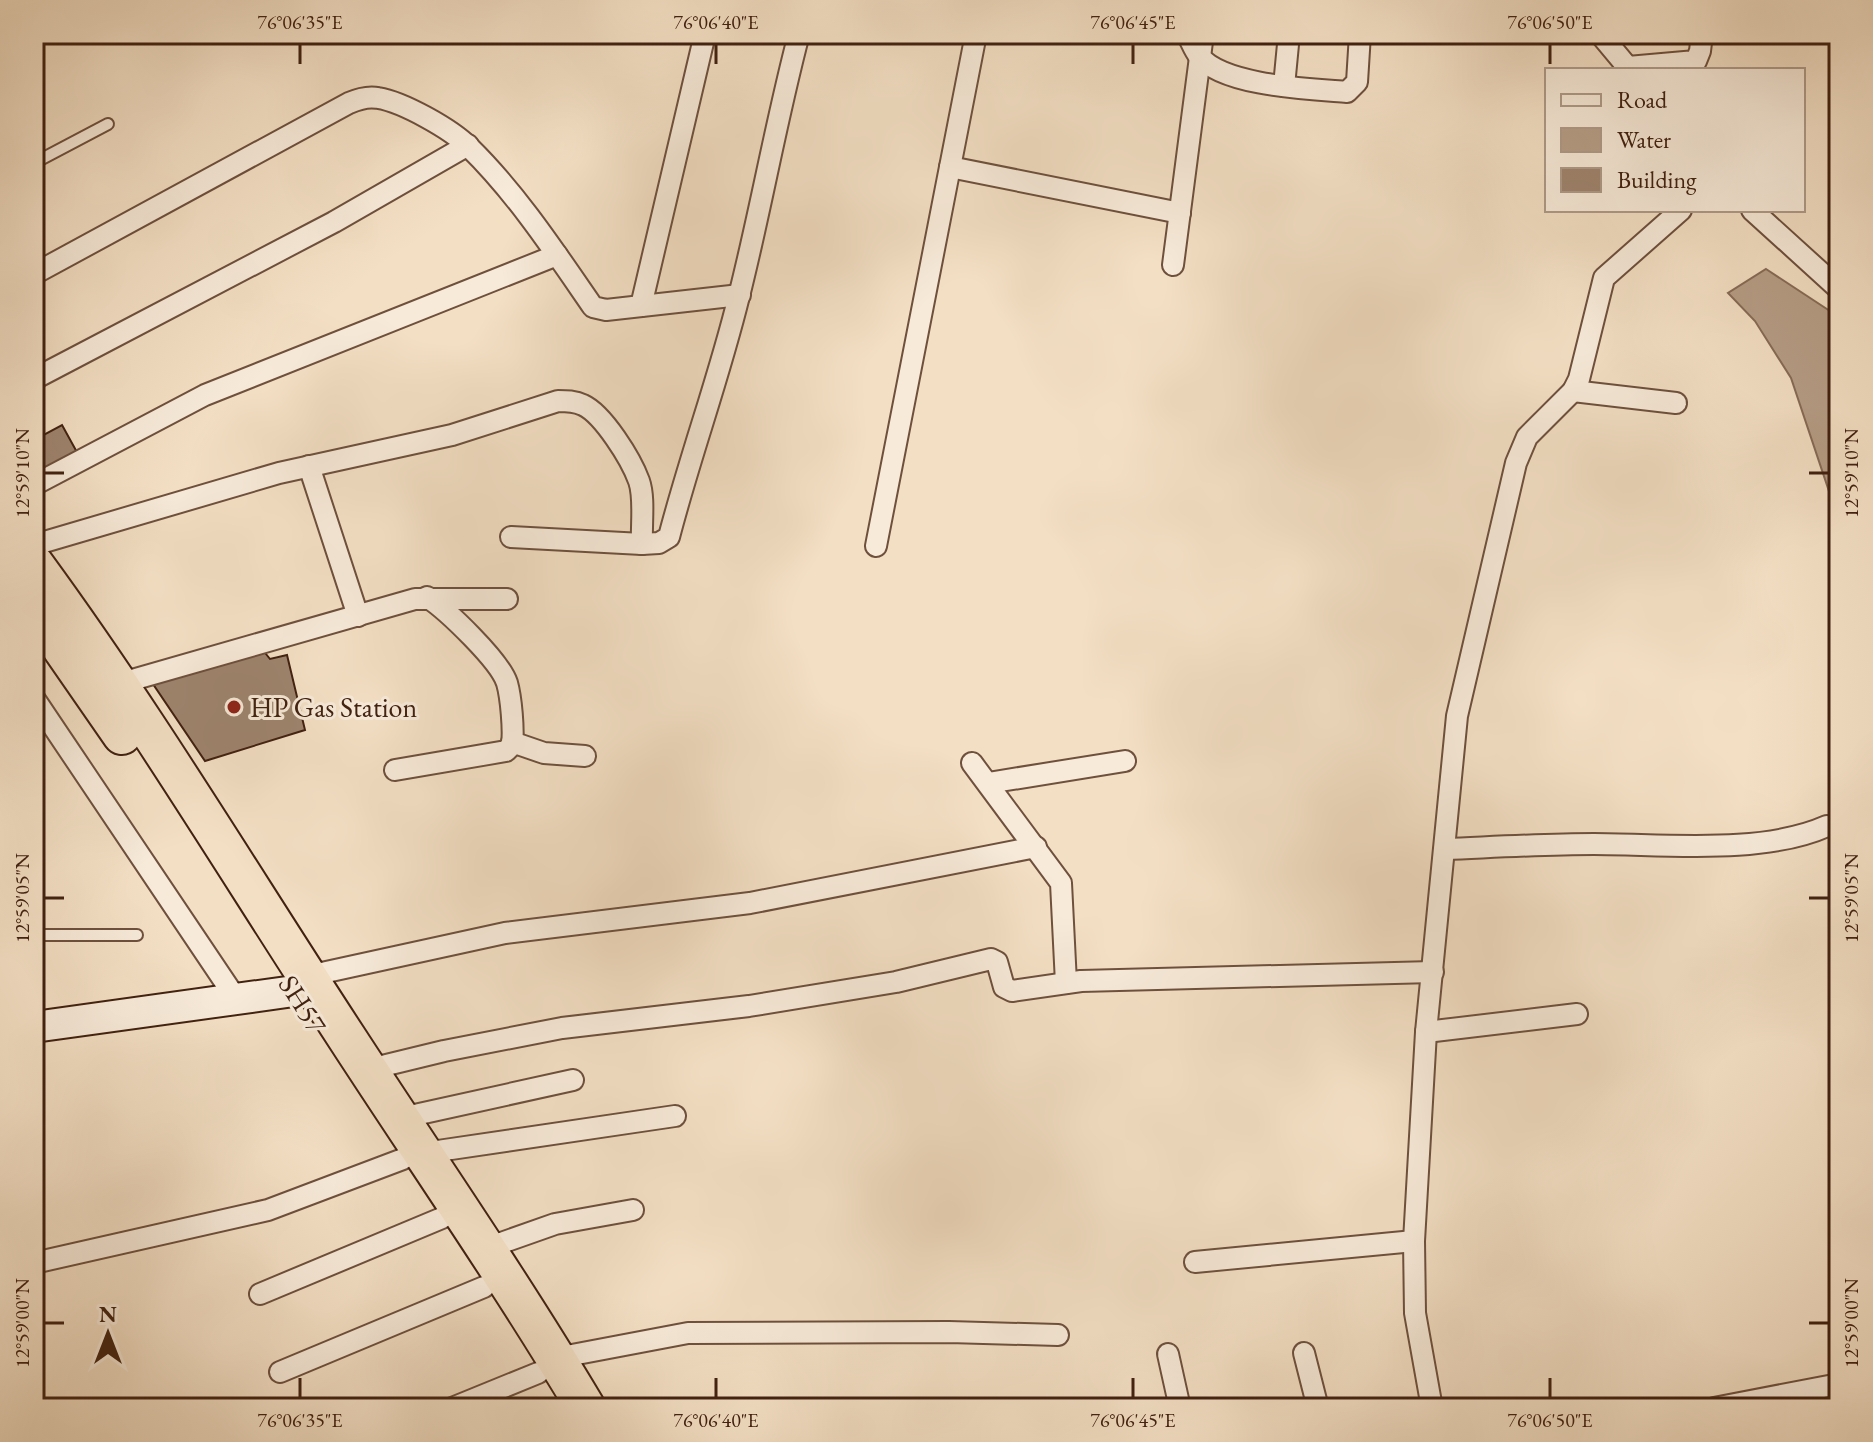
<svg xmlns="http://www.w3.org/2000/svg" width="1873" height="1442" font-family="'EB Garamond',serif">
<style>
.water{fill:#b69e87;stroke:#876c57;stroke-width:2}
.building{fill:#9e846e;stroke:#412110;stroke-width:2}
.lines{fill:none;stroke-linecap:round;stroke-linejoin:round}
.lane-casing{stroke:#6e503d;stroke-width:14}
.street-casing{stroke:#6e503d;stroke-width:24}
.secondary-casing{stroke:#412110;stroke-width:34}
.highway-casing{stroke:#412110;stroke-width:42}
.lane{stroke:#f7ead9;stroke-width:10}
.street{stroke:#f7ead9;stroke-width:20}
.secondary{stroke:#f7ead9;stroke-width:30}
.highway{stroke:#f3dfc4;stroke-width:38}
.ticks{fill:none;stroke:#412110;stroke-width:3}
.poi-dot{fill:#8f2418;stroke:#f7ead9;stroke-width:3}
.labels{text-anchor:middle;stroke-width:6;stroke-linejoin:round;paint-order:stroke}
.poi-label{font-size:28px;fill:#412110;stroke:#f7ead9;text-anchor:start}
.street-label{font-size:28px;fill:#412110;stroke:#f7ead9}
.neatline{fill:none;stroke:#412110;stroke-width:3}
.ticks-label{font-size:20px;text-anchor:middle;fill:#412110}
</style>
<rect width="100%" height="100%" fill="#f3dfc4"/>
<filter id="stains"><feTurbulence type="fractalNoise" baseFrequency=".0025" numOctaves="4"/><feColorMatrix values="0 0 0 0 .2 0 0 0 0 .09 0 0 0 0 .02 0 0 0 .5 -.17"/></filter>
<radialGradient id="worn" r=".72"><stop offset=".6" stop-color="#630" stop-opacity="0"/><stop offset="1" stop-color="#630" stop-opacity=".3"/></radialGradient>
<!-- water -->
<path class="water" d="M1766,269L1839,317V521L1791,378L1755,321L1728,293Z"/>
<!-- building -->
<g class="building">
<path d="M62,425L78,454L34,477V440Z"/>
<path d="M262,649L270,659L287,655L305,730L205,761L153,684Z"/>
</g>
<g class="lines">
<defs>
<g id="lane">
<path d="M34,163L108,124"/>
<path d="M34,935H137"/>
</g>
<g id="street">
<path d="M1187,34C1191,41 1194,50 1199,56C1223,86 1310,89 1347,92L1357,82L1360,34"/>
<path d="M1600,34L1630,70"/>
<path d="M1628,67L1696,61L1700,51L1702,34"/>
<path d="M1284,86L1289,34"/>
<path d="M950,167L1180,213"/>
<path d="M1752,210L1839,289"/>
<path d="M1173,265L1203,34"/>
<path d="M34,274L349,103C358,99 368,96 378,98C403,102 451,129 469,147C517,194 555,252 593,307L606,310L740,295"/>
<path d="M641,306L705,34"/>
<path d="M34,379L334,222L468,145"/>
<path d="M1573,391L1676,403"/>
<path d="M309,466L358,616"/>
<path d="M34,485L205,395L557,255"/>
<path d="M511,537L642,544L659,543L669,537C690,456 719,378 739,296C761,209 776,121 799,34"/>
<path d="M34,545L279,473L452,435L558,401C566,401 575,401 583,405C603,414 631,459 639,481C645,498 641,525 642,544"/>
<path d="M876,546L976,34"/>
<path d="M118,684L415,599H507"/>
<path d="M34,698L237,1000"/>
<path d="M512,742L544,753L585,756"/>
<path d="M972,763L1061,883L1066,983"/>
<path d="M395,770L506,751L512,745C514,730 511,697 507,683C500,661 447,610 427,597"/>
<path d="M988,783L1125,761"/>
<path d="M1446,849C1495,847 1545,844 1594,844C1665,844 1762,855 1827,826"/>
<path d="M308,976L505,933L750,903L1036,847"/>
<path d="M1426,1032L1577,1014"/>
<path d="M370,1069L444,1051L562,1028L749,1006L896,982L991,959L997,962L1004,987L1012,991L1081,981L1433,972"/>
<path d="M401,1118L573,1080"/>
<path d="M424,1153L675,1116"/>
<path d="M487,1248L555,1224L633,1210"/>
<path d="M1195,1262L1414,1241"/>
<path d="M34,1263L268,1210L403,1159"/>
<path d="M260,1294L442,1218"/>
<path d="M1304,1353L1318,1408"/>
<path d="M1168,1354L1180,1408"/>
<path d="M556,1358L688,1333L949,1332L1058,1335"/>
<path d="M280,1372L484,1287"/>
<path d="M452,1408L538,1373"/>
<path d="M1432,1408L1415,1313L1414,1241L1426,1032L1457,716L1516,463L1527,437L1573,391L1579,379L1604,278L1681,210"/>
<path d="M1714,1408L1839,1384"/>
</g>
<path id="secondary" d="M34,1027L294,991"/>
<g id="highway">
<path d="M34,564C146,717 243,879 347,1038C427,1161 511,1282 586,1408"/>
<path d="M34,608L122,735"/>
</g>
</defs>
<!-- lane casing -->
<use href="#lane" class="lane-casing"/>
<!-- street casing -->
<use href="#street" class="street-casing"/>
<!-- secondary casing -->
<use href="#secondary" class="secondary-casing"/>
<!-- highway casing -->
<use href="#highway" class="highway-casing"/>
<!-- lane -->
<use href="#lane" class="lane"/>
<!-- street -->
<use href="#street" class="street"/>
<!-- secondary -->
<use href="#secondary" class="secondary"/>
<!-- highway -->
<use href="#highway" class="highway"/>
</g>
<!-- ticks -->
<path class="ticks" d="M300,44V64M716,44V64M1133,44V64M1550,44V64M44,473H64M1809,473H1829M44,898H64M1809,898H1829M44,1323H64M1809,1323H1829M300,1378V1398M716,1378V1398M1133,1378V1398M1550,1378V1398"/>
<!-- markers -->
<circle class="poi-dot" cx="234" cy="707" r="8"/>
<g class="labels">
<!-- poi labels -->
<g class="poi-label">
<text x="250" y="717">HP Gas Station</text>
</g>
<!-- street labels -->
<g class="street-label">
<text transform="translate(303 1004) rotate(57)" y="10">SH57</text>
</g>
</g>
<!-- margin -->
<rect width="1873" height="1442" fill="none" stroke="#f3dfc4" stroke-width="88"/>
<!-- legend -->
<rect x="1545" y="68" width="260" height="144" fill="#f7ead9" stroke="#ae9a89" stroke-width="2"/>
<rect x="1561" y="94" width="40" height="12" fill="#f7ead9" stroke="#ae9a89" stroke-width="2"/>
<text x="1617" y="108" font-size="24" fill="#412110">Road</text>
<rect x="1561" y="128" width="40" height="24" fill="#b69e87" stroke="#ae9a89" stroke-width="2"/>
<text x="1617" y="148" font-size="24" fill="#412110">Water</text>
<rect x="1561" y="168" width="40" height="24" fill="#9e846e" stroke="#ae9a89" stroke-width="2"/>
<text x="1617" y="188" font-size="24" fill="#412110">Building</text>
<!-- north arrow -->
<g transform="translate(108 1334)" stroke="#f7ead9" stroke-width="6" paint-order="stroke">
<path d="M0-6L14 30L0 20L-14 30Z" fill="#412110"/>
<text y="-12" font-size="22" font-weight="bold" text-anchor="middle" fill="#412110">N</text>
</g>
<rect x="44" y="44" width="1785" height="1354" class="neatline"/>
<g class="ticks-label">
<text x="300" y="29">76°06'35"E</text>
<text x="716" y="29">76°06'40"E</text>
<text x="1133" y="29">76°06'45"E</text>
<text x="1550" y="29">76°06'50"E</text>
<text transform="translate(22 473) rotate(-90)" y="7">12°59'10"N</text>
<text transform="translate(1851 473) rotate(-90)" y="7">12°59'10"N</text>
<text transform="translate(22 898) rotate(-90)" y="7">12°59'05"N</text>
<text transform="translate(1851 898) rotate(-90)" y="7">12°59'05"N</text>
<text transform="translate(22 1323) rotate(-90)" y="7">12°59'00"N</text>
<text transform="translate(1851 1323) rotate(-90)" y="7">12°59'00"N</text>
<text x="300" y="1427">76°06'35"E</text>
<text x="716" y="1427">76°06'40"E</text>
<text x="1133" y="1427">76°06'45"E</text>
<text x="1550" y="1427">76°06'50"E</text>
</g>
<rect width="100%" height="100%" filter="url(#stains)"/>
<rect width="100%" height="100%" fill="url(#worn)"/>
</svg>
